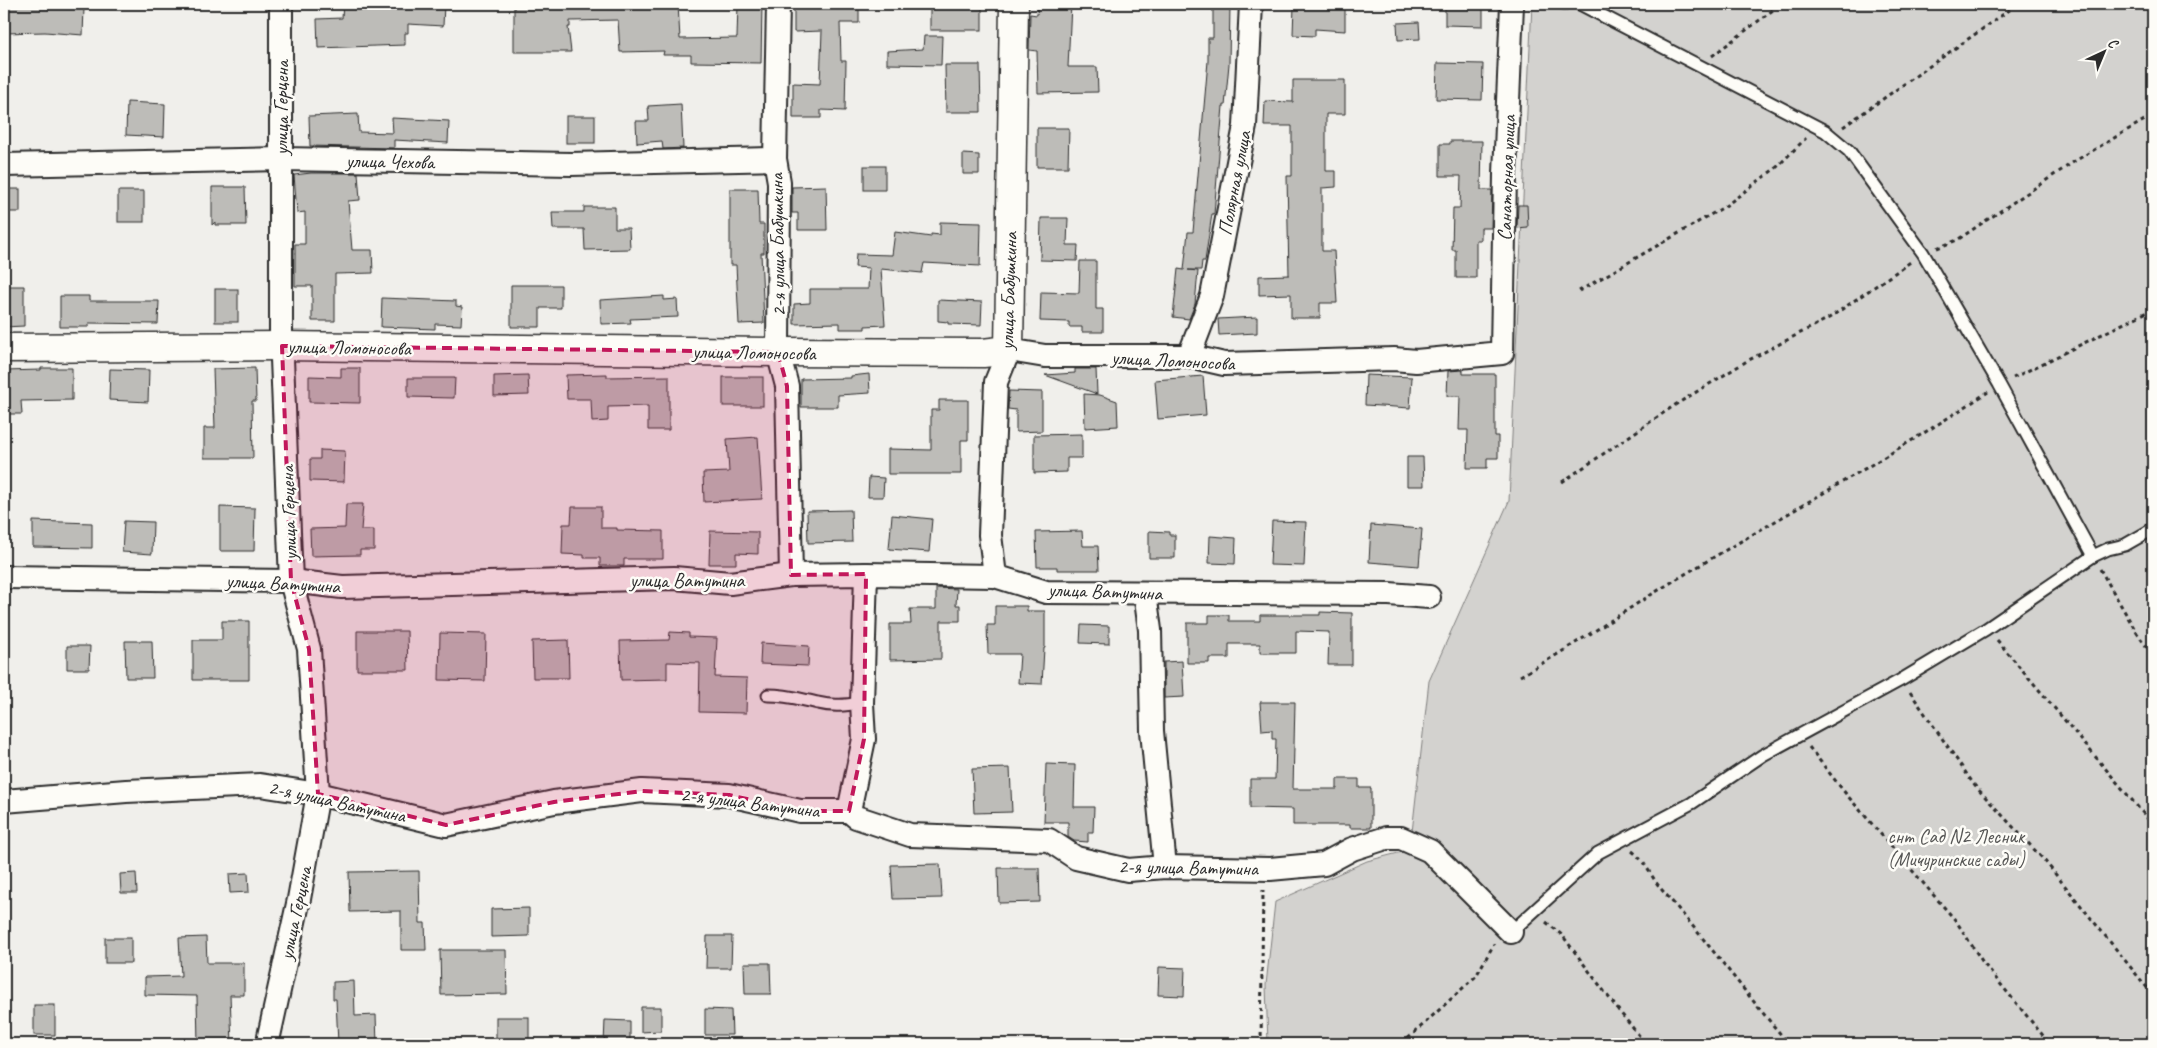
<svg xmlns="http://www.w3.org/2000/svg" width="2157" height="1048" font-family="Caveat,sans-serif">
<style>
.green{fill:#d3d2cf;stroke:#7f7e7d}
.building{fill:#bdbcb8;stroke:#2b2b2b}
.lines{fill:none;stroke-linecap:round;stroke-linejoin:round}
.lane-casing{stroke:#2b2b2b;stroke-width:15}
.street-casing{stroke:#2b2b2b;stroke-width:26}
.secondary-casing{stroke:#2b2b2b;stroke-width:31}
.path{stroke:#2b2b2b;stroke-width:3;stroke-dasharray:4 4;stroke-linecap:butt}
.lane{stroke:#fdfcf7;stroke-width:11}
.street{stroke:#fdfcf7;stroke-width:22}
.secondary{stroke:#fdfcf7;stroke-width:28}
.marked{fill:#c2185b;fill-opacity:0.2;stroke:#c2185b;stroke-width:4;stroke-dasharray:10 6;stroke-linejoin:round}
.labels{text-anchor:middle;stroke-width:5;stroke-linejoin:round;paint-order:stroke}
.street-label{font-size:20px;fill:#2b2b2b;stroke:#fdfcf7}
.park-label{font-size:20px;fill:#555554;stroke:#fdfcf7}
</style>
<rect width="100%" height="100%" fill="#f0efeb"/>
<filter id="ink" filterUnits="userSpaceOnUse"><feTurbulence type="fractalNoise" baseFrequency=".02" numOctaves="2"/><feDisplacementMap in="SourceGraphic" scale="10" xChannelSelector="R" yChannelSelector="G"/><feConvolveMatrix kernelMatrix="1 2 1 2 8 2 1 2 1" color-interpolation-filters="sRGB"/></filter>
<g filter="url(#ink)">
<!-- green -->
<path class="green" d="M1532,4L1567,11V4H2153V1044H1268L1266,985L1275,902L1367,861L1410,850L1429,681L1509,501Z"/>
<!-- building -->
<g class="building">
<path d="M4,4L84,8L83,35L45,32L4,33Z"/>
<path d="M343,4H444L443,26L408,24V33H405V45L318,48L317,19L342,18Z"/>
<path d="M514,4H678L680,39L737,38L738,4H762L761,63L691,62V55H663L664,51L620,52L618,20L570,21V27H568L571,52H514Z"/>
<path d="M794,4H859V23H840L841,61H846L845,111L821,110V118H793V83L820,84L822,31L794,32Z"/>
<rect x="930" y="4" width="52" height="26"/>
<path d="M1038,4H1071L1068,67H1097L1098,92L1038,93L1037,51L1029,50L1030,14L1037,15Z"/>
<path d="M1213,4H1230L1229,64L1225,106H1223L1214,214H1212L1205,261H1202L1201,270H1188L1198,271L1195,304L1189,319L1173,317L1178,269L1184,270L1188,232H1193L1208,61V38H1213Z"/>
<path d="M1322,4H1345V31L1315,29V36L1293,35L1294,5L1321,6Z"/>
<path d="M1445,4H1483V26L1445,25Z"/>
<path d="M1419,22L1420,39L1398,40L1397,23Z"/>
<path d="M924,36H942L941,65L887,64V51L923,49Z"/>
<path d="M1437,63L1483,64L1482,100L1436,99Z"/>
<path d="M945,65H980L981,112H946Z"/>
<path d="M1293,80H1345V114H1326V171H1336V187L1322,188V251H1334L1337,303H1320V318H1291V294L1259,295V276L1289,275L1287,176H1292V126H1264L1265,101L1293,102Z"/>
<path d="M127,102L165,104L164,137L126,135Z"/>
<path d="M681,104L683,148L663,149L662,141L637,143L636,121H649L648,106Z"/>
<path d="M358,114L359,132L393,133L392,118L449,121L448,143L394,140V148L310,146L309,116Z"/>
<rect x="566" y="116" width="29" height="27"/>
<path d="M1037,128H1069L1068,167H1037Z"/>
<path d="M1450,141H1482L1481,190H1492L1491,228H1481V240H1476V278H1456V250H1452L1453,208H1460L1461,176H1440V144H1450Z"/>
<path d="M963,154L979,155V174H963Z"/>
<rect x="864" y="166" width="21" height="24"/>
<path d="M311,173H358L360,200L348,201L352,250H372L373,273L335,274V321H312V286H295V244H305V212L297,213L294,175Z"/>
<path d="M826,186L827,230H798V213H792V187Z"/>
<path d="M212,187H245L246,225H215V222L212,225Z"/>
<rect x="4" y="189" width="16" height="23"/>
<path d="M730,189H758L759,224H764V253H761L764,323L739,324L736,265H730Z"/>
<rect x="118" y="191" width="26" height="31"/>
<path d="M1518,205H1527L1528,227L1517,228Z"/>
<path d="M584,207H615V228H629L630,249L585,250L584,229H553L552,212H584Z"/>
<path d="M1041,218H1068L1067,245H1078L1077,261L1040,260Z"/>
<path d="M940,222L981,223L980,266L924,263L922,273L881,269L885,325L865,326V329H840V323L794,324V304L810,303V289H868L869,268L855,267L856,254L892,255L895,232L931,237V234L940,235Z"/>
<path d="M1080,261H1096V309H1103V332H1082V327H1069V322L1040,321L1041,292L1079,293Z"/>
<path d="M511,285H561V308H540V327H511Z"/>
<path d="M4,286H24V326L4,327Z"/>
<rect x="215" y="289" width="23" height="33"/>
<path d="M60,296H89V301H159L158,324L89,323V327H60Z"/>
<path d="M664,296V300L677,299L678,317L630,319L631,323L601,324L600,300Z"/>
<path d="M382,298L456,301V306L462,307L461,325L435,324V329L381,327Z"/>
<path d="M938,300L982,302L981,325L948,324V322L938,321Z"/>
<path d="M1257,317V333L1219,335L1218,319Z"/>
<path d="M41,368H72V400L21,401L22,414H4V371L41,370Z"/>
<path d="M255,368L256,401H252L253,458H204V428H215L213,369Z"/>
<path d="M341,368H360V403L309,402V376L341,377Z"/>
<path d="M110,369L149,370L148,402L109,400Z"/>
<path d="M1075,369H1096L1097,394L1045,375L1075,373Z"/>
<path d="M1463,370V374H1495V436H1498V458H1487V468H1467L1468,430H1459L1460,396H1447L1448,371Z"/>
<path d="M607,374V377L669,376V430H648V406L608,407V421L592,422L591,399H567L566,375Z"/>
<path d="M869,374L870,393L838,395V407H801V379L851,378V376Z"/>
<path d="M528,375L529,395L494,396V376Z"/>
<path d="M1366,375L1412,377L1410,408L1365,405Z"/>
<path d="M1203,376L1206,415L1158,419L1155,380Z"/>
<rect x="723" y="377" width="40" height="29"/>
<path d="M408,378H455L454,398L408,397Z"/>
<path d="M1009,391L1042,392V431L1016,432V410L1008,409Z"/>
<path d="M1084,394L1100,395L1117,401L1118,426L1085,428Z"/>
<path d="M939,400H968V440H961V474H888V449L931,450V410H939Z"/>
<path d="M1082,434V458H1067V472L1034,473V435Z"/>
<path d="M758,437L762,499L704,502L703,473L729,472L727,439Z"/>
<path d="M320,450L345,451L344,482L310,481V459H320Z"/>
<path d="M1407,457H1423L1424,486H1407Z"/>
<path d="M869,477L884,478L883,497H868Z"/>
<path d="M346,504H363L361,530H374V550H360V555L311,556L310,529L345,528Z"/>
<path d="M220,507L255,508L254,551H220Z"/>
<path d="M572,507H601V528H617V530L663,531V559H624V566H600V558H584V555L562,554L563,524H571Z"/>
<path d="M851,510L852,542L808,543L807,511Z"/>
<path d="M892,515L932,519L929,552L889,549Z"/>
<path d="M33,521L92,523V548L33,547Z"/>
<path d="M124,521L153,522L152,554L122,552Z"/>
<path d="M1272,521L1306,522L1304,566L1270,565Z"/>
<path d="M1371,525L1422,529L1419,566L1369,562Z"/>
<path d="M710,531L758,532V554L736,553V564H709Z"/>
<path d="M1082,531L1083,546H1098L1099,570H1057V567H1037L1036,532Z"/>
<path d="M1149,531L1169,532V535H1175V558H1149Z"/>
<path d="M1210,536L1236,538L1235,564L1209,563Z"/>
<path d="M936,588L957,589L956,605H960V621H941V659L890,660V624H911L910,609H936Z"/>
<path d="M995,606H1027V611H1045V648H1044L1042,684L1018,683L1020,654H988L987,625H995Z"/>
<path d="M1320,612L1352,613V665H1328L1329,632L1296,631V653H1260V644H1229V658H1209V663H1187V623H1209V615H1229V621H1260V615H1320Z"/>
<path d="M222,621H249V680H193V640H222Z"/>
<path d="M1081,625L1109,626V644L1080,643Z"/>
<path d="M357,631H407L408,670H357Z"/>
<path d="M670,632L689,633V637L717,638L715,677L747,678L746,713L699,712L700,663L667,662V679L621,680L620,641L669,640Z"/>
<path d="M440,633L486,634L485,681L439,680Z"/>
<path d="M568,640L569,678H533L532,641Z"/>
<path d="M125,641H152L153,678H126Z"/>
<path d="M761,643L809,646L808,666L760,664Z"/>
<path d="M67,646H90L89,669H67Z"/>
<path d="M1182,661L1184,697L1164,698V662Z"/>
<path d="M1260,702H1295L1293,789H1337V779H1359V788H1371V828H1350V825H1293V809L1250,808V779H1275L1276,739H1272V730L1262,731Z"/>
<path d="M1046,764L1075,765L1074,807H1094L1093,832H1088V842L1074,841L1068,837V822H1044Z"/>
<path d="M1010,768L1012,812L974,813L972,769Z"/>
<path d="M940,864L942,898L893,899L891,865Z"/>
<path d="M998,868H1039L1040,902L999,903Z"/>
<path d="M419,871L420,923H425L426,950H401V911L350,912L349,872Z"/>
<path d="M136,873L137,893H121L120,874Z"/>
<path d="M248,873L249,892L230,893L229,874Z"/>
<path d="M529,908V936L491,937V909Z"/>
<path d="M707,936H732L731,968H706Z"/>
<path d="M206,937L207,963H244V995H230L232,1044H198L197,996L145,995V977L181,976L179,938Z"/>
<rect x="105" y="938" width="26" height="25"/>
<path d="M440,950H506L507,994L441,995Z"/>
<path d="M744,963H770L771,994H745Z"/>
<path d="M1159,967L1185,968L1184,996L1158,995Z"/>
<path d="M354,981L355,1016L376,1015L377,1044H338L336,999H333V982Z"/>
<rect x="34" y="1005" width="21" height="30"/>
<path d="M641,1007H661V1031L641,1032Z"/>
<path d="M705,1009L731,1010L732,1035H705Z"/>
<rect x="496" y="1017" width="33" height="27"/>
<path d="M605,1020L630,1021V1044H604Z"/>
</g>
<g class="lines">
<defs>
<g id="lane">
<path d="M1580,4L1825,131L1849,151L1923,253L1999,384L2093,556"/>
<path d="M768,695C788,695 799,699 818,703C833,707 847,705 862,703"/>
<path d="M1511,932L1598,853L1692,803L1763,755L1901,680L1986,629L2093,556L2108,549L2125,545L2153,529"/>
</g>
<g id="street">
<path d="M778,4L775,159L779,182L778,352L787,386L791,575"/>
<path d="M4,165L281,159L571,164L775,159"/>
<path d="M1189,356L1212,296L1245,126L1251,4"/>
<path d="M995,576L990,535L996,382L1009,350L1045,356H1189L1224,364L1394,359L1416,361L1502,353L1505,174L1512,4"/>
<path d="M4,577L291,581L342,587L674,578L730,583L791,575L866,574L995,576L1046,592L1389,594L1429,597"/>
<path d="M1145,593L1150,630L1152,731L1165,867"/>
<path d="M4,801L126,791L260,785L318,794L446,825L554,802L642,791L729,795L800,811H849L856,817L910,835L1049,840L1076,858L1128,870L1165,867L1270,869L1324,864L1352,849L1386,838H1401L1430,851L1511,932"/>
<path d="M849,811L864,739L862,703L866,574"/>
<path d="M269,1044V1036L299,899L318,794L309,649L291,581L281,334V4"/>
</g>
<path id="secondary" d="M4,348L282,346L778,352L983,353L1009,350L1014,4"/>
</defs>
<!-- lane casing -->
<use href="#lane" class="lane-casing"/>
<!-- street casing -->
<use href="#street" class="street-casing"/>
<!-- secondary casing -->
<use href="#secondary" class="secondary-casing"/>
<!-- path -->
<g class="path">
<path d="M1712,56L1781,4"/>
<path d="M1843,127L2018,4"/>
<path d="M1937,248L1957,240L2075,161L2153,115"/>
<path d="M1579,291L1724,207L1777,167L1806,138"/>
<path d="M2013,378L2153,309"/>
<path d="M1562,482L1675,405L1747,361L1829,318L1912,261"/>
<path d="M2100,569L2137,633L2153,656"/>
<path d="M1997,640L2153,825"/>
<path d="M1520,676C1569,649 1615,617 1662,588C1771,522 1882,462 1988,392"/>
<path d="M1910,692L1975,786L2044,860L2153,995"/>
<path d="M1809,747L1846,794L1956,921L1984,964L2050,1044"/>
<path d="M1632,851C1646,862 1651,877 1662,890C1706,940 1746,994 1789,1044"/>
<path d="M1546,922L1562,935L1619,1011L1646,1044"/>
<path d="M1261,1044L1263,890"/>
<path d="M1402,1044L1476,976L1494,944"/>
</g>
<!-- lane -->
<use href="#lane" class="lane"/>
<!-- street -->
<use href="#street" class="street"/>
<!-- secondary -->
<use href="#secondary" class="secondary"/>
</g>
</g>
<!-- marked area -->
<path class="marked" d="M282,346L778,352L787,386L791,575L866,574L864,739L849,811H800L729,795L642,791L554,802L446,825L318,794L309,649L291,581Z"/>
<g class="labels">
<!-- street labels -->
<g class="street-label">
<text transform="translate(281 108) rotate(-90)" y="7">улица Герцена</text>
<text transform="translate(390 161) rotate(1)" y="7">улица Чехова</text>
<text transform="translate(1506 178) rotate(-88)" y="7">Санаторная улица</text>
<text transform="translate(1234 183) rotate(-79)" y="7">Полярная улица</text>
<text transform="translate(777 245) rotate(-91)" y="7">2-я улица Бабушкина</text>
<text transform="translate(1008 291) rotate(-88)" y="7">улица Бабушкина</text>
<text transform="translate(349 347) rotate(1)" y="7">улица Ломоносова</text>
<text transform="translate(754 352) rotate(1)" y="7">улица Ломоносова</text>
<text transform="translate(1173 360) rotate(3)" y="7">улица Ломоносова</text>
<text transform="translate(288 513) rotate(-92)" y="7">улица Герцена</text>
<text x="687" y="587">улица Ватутина</text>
<text transform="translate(283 583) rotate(3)" y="7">улица Ватутина</text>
<text transform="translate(1105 591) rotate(2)" y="7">улица Ватутина</text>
<text transform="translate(337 801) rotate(12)" y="7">2-я улица Ватутина</text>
<text transform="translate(750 802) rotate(7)" y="7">2-я улица Ватутина</text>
<text transform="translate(1188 867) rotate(1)" y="7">2-я улица Ватутина</text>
<text transform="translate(295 913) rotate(-78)" y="7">улица Герцена</text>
</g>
<!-- park labels -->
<g class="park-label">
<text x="1956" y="843">снт Сад N2 Лесник<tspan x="1956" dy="23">(Мичуринские сады)</tspan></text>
</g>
</g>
<!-- margin -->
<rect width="2157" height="1048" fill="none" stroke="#fdfcf7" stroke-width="20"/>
<rect x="10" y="10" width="2137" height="1028" fill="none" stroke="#2b2b2b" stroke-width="2" filter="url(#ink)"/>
<!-- north arrow -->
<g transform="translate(2104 52) rotate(44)" stroke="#fdfcf7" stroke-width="4" paint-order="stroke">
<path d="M0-4L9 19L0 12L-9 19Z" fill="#2b2b2b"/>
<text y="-8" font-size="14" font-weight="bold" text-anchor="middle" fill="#2b2b2b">С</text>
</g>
</svg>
